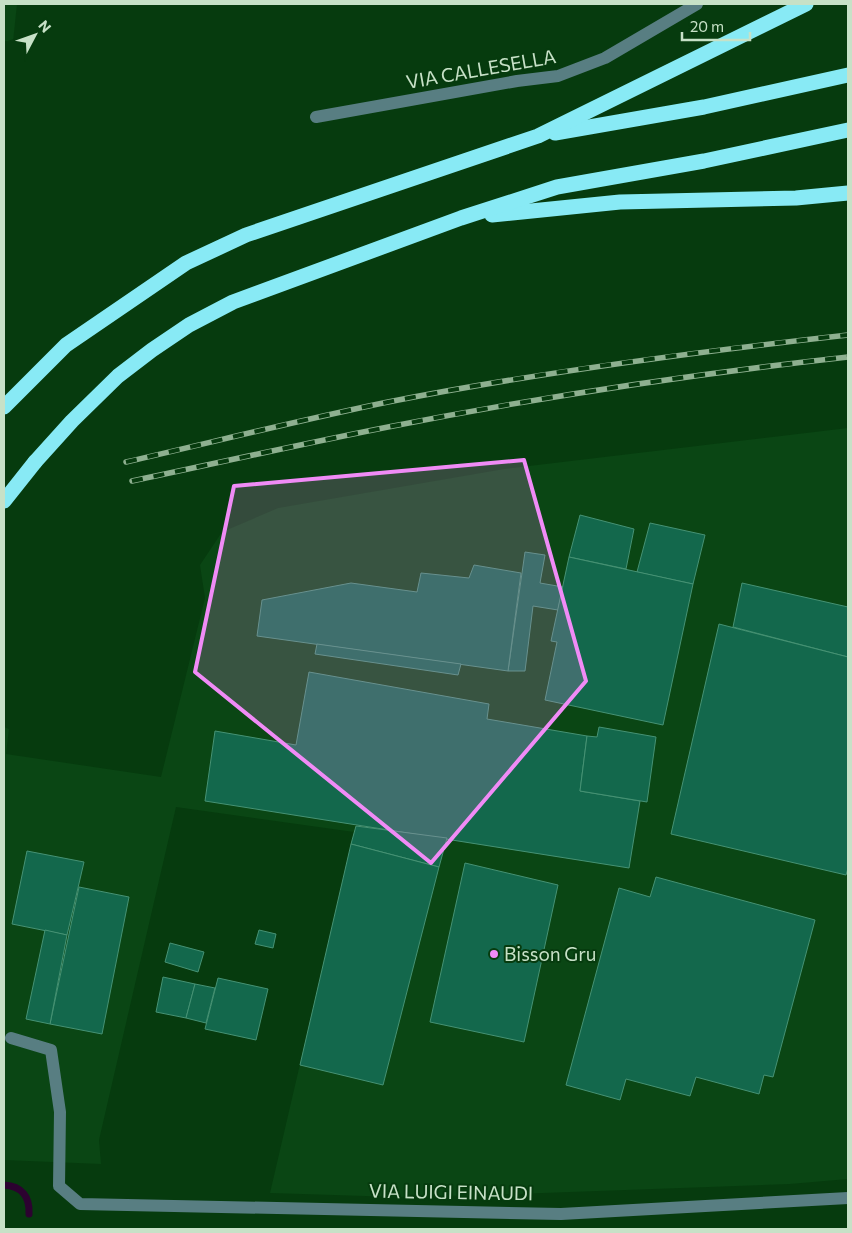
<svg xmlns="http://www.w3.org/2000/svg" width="852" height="1233" font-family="Commissioner,sans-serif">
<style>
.built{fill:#0a4614}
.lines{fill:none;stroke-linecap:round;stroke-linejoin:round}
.stream{stroke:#2c0230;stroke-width:7}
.building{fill:#13684c;stroke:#469274}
.minor{stroke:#587e82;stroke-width:12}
.highway{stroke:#88eaf5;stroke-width:15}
.rail-casing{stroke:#8eb090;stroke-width:5.5}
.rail{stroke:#063b0e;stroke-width:4;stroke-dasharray:11;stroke-linecap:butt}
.highway-bridge{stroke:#88eaf5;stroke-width:15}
.marked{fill:#f08bf6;fill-opacity:0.2;stroke:#f08bf6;stroke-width:4;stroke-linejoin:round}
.poi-dot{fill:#f08bf6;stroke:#063b0e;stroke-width:2}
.labels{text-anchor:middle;stroke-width:4;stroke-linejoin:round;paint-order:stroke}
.street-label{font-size:19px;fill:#c7e1c7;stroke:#063b0e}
.poi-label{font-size:19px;fill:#c7e1c7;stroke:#063b0e;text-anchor:start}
</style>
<rect width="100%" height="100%" fill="#063b0e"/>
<!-- built -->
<g class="built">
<path d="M4,4H17L13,42L4,41Z"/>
<path d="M848,428V1179L790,1184L484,1195L397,1197L270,1193L354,832L176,807L99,1140L101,1164L4,1160V727L9,729L6,754L161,777L205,598L200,565L222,532L278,508L504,469Z"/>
</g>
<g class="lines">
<!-- stream -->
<path class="stream" d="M4,1185C22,1186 30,1197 29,1214"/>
</g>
<!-- building -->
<g class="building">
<path d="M580,515L634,529L626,569L569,557Z"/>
<path d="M650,523L705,535L693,584L637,572Z"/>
<path d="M525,552L545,555L540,583L563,587L558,610L533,606L525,671H508Z"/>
<path d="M569,557L693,584L663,725L545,700L557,642L551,641Z"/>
<path d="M474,565L521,573L508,671L257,636L262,600L351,583L417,592L421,573L469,578Z"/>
<path d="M742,583L848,607V657L733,627Z"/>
<path d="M719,624L848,657V868L846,875L671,834Z"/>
<path d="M317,644L410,657L461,664L458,675L315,654Z"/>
<path d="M309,672L489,704L487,719L587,736L580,791L640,801L629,868L205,801L215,731L296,745Z"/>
<path d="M599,727L656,737L647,802L580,791L587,736L597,737Z"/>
<path d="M356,826L447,838L439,867L351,844Z"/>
<path d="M351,844L439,867L383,1085L300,1065Z"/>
<path d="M27,851L84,862L67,935L12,924Z"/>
<path d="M465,863L558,885L524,1042L430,1022Z"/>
<path d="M656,877L815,920L773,1077L764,1075L759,1094L696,1077L690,1096L626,1079L620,1100L566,1085L619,888L650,897Z"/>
<path d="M79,887L129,897L102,1034L50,1024Z"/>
<path d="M45,930L67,935L50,1024L26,1019Z"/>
<path d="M259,930L276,934L273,948L255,944Z"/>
<path d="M170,943L204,952L198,972L165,962Z"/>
<path d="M163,977L195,984L186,1018L156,1012Z"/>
<path d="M218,978L268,989L256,1040L205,1029Z"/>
<path d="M195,984L215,988L206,1023L186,1018Z"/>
</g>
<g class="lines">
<!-- minor -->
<g class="minor">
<path d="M316,117L517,81L558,76L605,58L697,4"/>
<path d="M11,1038L51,1050L60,1112L59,1186L80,1204L561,1214L848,1198"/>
</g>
<!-- highway -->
<g class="highway">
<path d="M555,133L704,107L848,75"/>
<path d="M492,215L620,202L796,198L848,193"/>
<path d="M4,407L66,345L186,263L246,235L538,136L806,4"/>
<path d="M35,462L72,421L118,376L152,350L189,325L233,302L461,218L557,187L704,161L848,130"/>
</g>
<defs>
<g id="rail">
<path d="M126,462C213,442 300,420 388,402C540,372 694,352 848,335"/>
<path d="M132,481C217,463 302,444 388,427C540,397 694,374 848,357"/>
</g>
</defs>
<!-- rail casing -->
<use href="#rail" class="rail-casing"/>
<!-- rail -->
<use href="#rail" class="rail"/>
<!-- highway-bridge -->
<path class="highway-bridge" d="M4,501L35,462"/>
</g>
<!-- marked area -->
<path class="marked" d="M524,460L586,681L431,863L195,672L234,486Z"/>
<!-- markers -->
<circle class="poi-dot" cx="494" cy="954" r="5"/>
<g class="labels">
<!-- street labels -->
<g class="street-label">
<text transform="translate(481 69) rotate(-10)" y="7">VIA CALLESELLA</text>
<text transform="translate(451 1192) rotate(1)" y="7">VIA LUIGI EINAUDI</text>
</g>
<!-- poi labels -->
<g class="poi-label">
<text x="504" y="961">Bisson Gru</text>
</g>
</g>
<!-- border -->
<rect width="852" height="1233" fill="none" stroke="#c7e1c7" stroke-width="10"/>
<!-- north arrow -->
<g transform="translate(35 35) rotate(49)" stroke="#063b0e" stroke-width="4" paint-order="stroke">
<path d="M0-4L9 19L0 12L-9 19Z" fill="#c7e1c7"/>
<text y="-8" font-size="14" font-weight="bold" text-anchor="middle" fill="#c7e1c7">N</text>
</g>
<!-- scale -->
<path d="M682 32v8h68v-8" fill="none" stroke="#c7e1c7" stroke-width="2.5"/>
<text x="690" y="32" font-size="15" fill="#c7e1c7" stroke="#063b0e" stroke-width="4" paint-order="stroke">20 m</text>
</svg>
